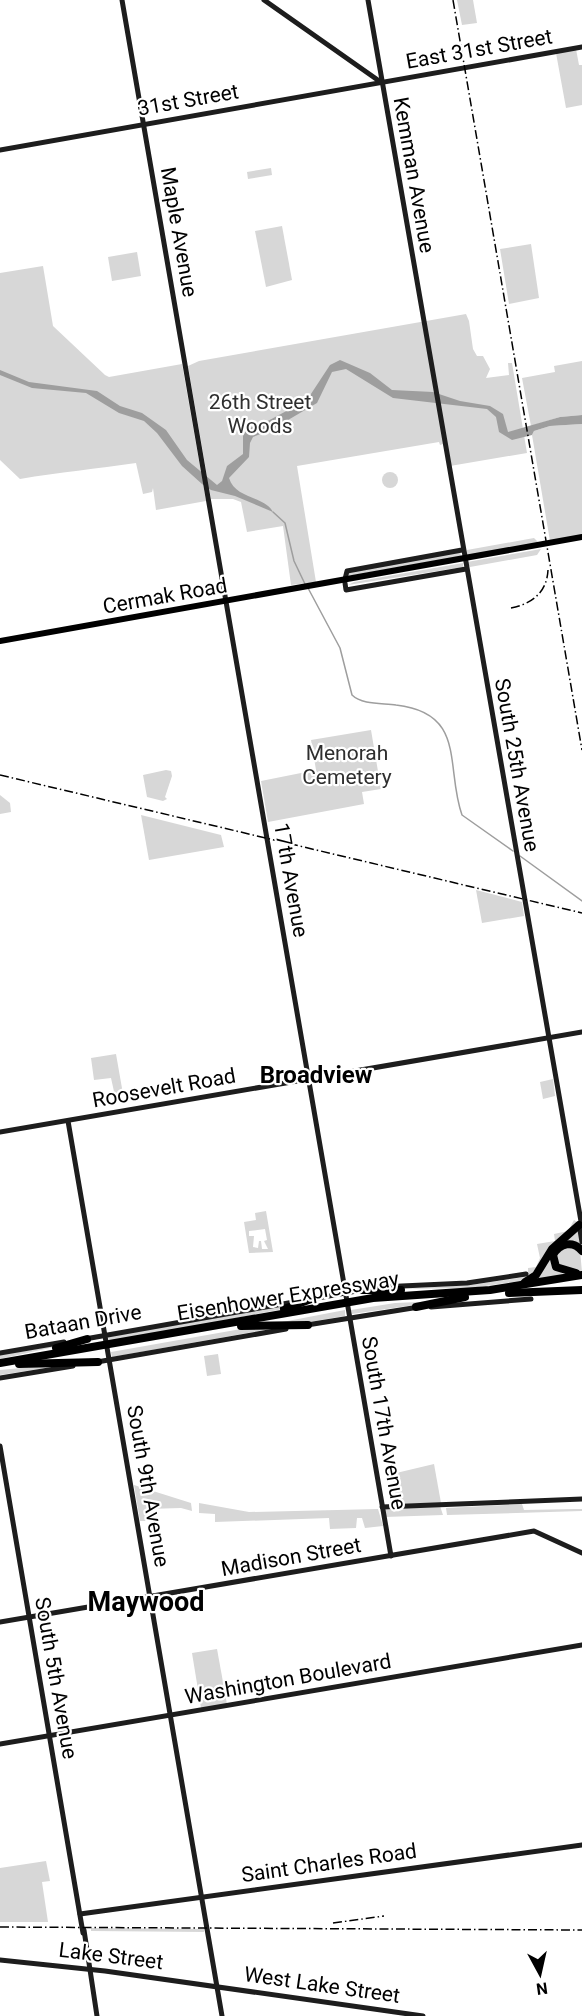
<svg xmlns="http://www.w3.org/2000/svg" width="582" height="2016" font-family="Roboto,sans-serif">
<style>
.green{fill:#d7d7d7;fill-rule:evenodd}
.water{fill:#9e9e9e}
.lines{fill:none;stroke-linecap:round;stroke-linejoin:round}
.stream{stroke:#9e9e9e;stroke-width:1.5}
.secondary{stroke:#1d1d1d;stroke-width:5}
.primary{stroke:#000;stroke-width:6}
.highway{stroke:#000;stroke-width:8}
.rail{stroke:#000;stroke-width:1.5;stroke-dasharray:9 3 1.5 3;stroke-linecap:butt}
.labels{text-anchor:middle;stroke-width:4.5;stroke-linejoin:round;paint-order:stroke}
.street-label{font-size:21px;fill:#000;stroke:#fff}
.park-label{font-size:21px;fill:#2e2e2e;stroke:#fff}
.quarter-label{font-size:24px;font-weight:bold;fill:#000;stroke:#fff}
.district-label{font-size:27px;font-weight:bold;fill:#000;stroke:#fff}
</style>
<rect width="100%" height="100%" fill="#fff"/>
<!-- green -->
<g class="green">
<path d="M457,0H473L477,23L462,25Z"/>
<path d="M576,49L579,65H582V105L566,108L556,53Z"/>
<path d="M271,168L272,175L248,179L247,172Z"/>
<path d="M282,226L292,280L266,287L255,231Z"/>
<path d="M531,244L539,298L509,304L500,249Z"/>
<path d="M137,252L141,276L112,281L108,257Z"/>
<path d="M43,266L53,326L105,375L109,377L182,364L206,501L156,510L153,488L152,492L143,494L136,463C97,469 59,472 20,479L0,460V273Z"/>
<path d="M466,314L469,321L473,349L477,356H483L490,369L486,378L509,375L508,363H512L527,453L450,466L443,444L440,445L439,442L297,466L316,582L291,585L283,526L247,532L241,502L233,499H211L188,366L199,361Z"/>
<path d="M582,361V415L560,417L531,426L522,378L555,372L554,366Z"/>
<path d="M582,424V535L550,541L532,435L534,431L550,426Z"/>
<circle cx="390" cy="480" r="8"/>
<path d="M534,538L539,543L466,556L467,550Z"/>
<path d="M541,549L537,555L470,567L467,562Z"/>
<path d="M460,552L461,556L348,576V572Z"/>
<path d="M463,563V567L348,585L354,582Z"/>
<path d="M371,730L381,789L362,792L364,804L268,822L261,781L316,770L311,740Z"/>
<path d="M166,770L171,771L172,776L165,797L167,799L163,801L147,797L143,775Z"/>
<path d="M0,795L10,803L11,812L0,814Z"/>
<path d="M141,815L221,835L224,847L149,860Z"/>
<path d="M476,890L522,902L524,916L482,923Z"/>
<path d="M116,1054L123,1094L115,1096L111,1078L94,1080L91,1058Z"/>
<path d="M553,1079L555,1096L543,1099L540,1082Z"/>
<path d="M266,1211L273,1252L249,1253L244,1222L256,1220L255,1213ZM265,1229L267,1240L264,1241L268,1249H262L261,1241H259L258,1248L253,1247L254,1236H249V1231Z"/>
<path d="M574,1220L577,1222L527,1280L471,1288L400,1289L471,1285L525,1277L528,1275V1268L536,1267L540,1258L537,1244L555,1241L554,1234L568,1231Z"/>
<path d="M578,1229L582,1250C573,1239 560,1243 553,1254L554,1265L564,1275L531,1281L553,1249Z"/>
<path d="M567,1246L580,1250L582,1272L569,1271L555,1261V1256Z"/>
<path d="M306,1301L278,1310L109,1342L108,1337Z"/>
<path d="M442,1301L352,1314L351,1310L395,1303Z"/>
<path d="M345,1310V1316L303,1323L272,1324Z"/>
<path d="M281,1327L112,1357L111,1352L241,1329Z"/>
<path d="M77,1342L0,1359V1355Z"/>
<path d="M218,1354L221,1374L207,1376L204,1356Z"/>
<path d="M85,1362L0,1375V1370Z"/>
<path d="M434,1464L441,1503L397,1504L392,1474Z"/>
<path d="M134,1485L191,1503L192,1511L181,1508L147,1509V1521H140Z"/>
<path d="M199,1503L249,1512L378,1509L383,1526L365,1528L362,1518H357L356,1528L330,1529L329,1518L215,1522V1514L199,1513Z"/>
<path d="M522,1504L524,1510L575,1509H582V1511L447,1515L446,1508Z"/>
<path d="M440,1506L443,1515L385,1517V1508Z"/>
<path d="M217,1649L227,1704L201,1708L192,1653Z"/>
<path d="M46,1861L50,1881L42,1882L48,1922H0V1868Z"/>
<path d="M91,1928L204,1929V1932L91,1931Z"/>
</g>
<!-- water -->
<path class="water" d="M340,360L370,373L392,390L433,392L460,401L490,406L503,414L508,432L560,417L582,415V424L550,426L534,431L532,435L512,440L499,432L496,417L487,409L393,398L346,369L332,372L317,403L271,430L253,437L250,443L249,457L229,478C235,499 265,496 273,512L235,496L211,490L202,484L182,466L157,433L144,421L119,413L86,393L32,388L0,375V370L29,382L97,391L120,406L142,413L166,430L187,460L217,485L222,481L227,466L243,454V436L247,429L264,423L307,400L330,365Z"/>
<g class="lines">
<!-- stream -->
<g class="stream">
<path d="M273,512L285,523L294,561L305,584"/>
<path d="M308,588L340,648L352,695C362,705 383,703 396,705C467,713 445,767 462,815L513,851"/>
<path d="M520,856L582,901"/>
</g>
<!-- secondary -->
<g class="secondary">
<path d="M122,0L391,1556"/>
<path d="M264,0L382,83"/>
<path d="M368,0L582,1227"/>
<path d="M0,150L582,47"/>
<path d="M345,579L347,571L462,550"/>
<path d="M345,583L346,590L466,569"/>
<path d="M68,1121L222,2016"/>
<path d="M0,1132L582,1032"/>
<path d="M579,1224L582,1242"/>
<path d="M380,1287L467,1283L526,1274"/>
<path d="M312,1299L362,1290"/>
<path d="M431,1307L531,1299"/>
<path d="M307,1325L419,1307"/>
<path d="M85,1339L294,1302"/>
<path d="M0,1353L64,1342"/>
<path d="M97,1362L286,1329"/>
<path d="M0,1378L73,1366"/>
<path d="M0,1446L83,1933"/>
<path d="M382,1507L582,1499"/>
<path d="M0,1622L534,1531L582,1553"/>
<path d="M0,1744L582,1645"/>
<path d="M80,1914L582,1845"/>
<path d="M84,1930L97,2016"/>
<path d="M0,1960L105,1971L423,2016"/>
</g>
<!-- primary -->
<path class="primary" d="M0,641L582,537"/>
<!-- highway -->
<g class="highway">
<path d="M576,1273L556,1267L553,1255C560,1243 573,1240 582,1251"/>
<path d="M525,1282L536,1275L552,1249L579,1225"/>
<path d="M361,1290H401"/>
<path d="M509,1293L582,1290"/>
<path d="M416,1307L465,1297"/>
<path d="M284,1309L314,1298"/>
<path d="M241,1326L308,1325"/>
<path d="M56,1348L87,1339"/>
<path d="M0,1363L373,1298L490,1290L582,1275"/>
<path d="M19,1364L98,1362"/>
</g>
<!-- rail -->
<g class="rail">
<path d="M453,0L582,750"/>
<path d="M511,608C532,604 547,592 548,570"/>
<path d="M0,775L582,913"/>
<path d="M333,1923L384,1916"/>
<path d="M0,1927L582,1930"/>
</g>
</g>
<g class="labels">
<!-- street labels -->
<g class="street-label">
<text transform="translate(479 49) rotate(-10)" y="7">East 31st Street</text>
<text transform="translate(188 100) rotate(-10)" y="7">31st Street</text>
<text transform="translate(414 175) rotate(80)" y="7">Kemman Avenue</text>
<text transform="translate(179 232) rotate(80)" y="7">Maple Avenue</text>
<text transform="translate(165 596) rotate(-10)" y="7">Cermak Road</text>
<text transform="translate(517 765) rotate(80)" y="7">South 25th Avenue</text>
<text transform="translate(291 880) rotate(80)" y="7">17th Avenue</text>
<text transform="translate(164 1088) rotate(-10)" y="7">Roosevelt Road</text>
<text transform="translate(288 1296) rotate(-9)" y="7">Eisenhower Expressway</text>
<text transform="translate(83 1322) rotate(-10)" y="7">Bataan Drive</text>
<text transform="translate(384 1423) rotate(80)" y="7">South 17th Avenue</text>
<text transform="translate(148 1486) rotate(80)" y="7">South 9th Avenue</text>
<text transform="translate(291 1557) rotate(-10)" y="7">Madison Street</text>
<text transform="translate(56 1678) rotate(80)" y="7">South 5th Avenue</text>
<text transform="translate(288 1679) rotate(-10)" y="7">Washington Boulevard</text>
<text transform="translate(329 1863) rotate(-8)" y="7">Saint Charles Road</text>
<text transform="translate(111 1956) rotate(7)" y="7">Lake Street</text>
<text transform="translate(322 1985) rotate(8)" y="7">West Lake Street</text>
</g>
<!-- park labels -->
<g class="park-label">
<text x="260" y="409">26th Street<tspan x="260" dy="24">Woods</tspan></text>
<text x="347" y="760">Menorah<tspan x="347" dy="24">Cemetery</tspan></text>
</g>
<!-- quarter labels -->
<g class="quarter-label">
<text x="316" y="1083">Broadview</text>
</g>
<!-- district labels -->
<g class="district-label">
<text x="146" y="1611">Maywood</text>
</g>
</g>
<!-- north arrow -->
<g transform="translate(540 1974) rotate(172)" stroke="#ffffff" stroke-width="4.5" paint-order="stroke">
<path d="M0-4.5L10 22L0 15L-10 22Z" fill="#000000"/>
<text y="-9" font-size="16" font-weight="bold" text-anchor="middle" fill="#000000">N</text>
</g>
</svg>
